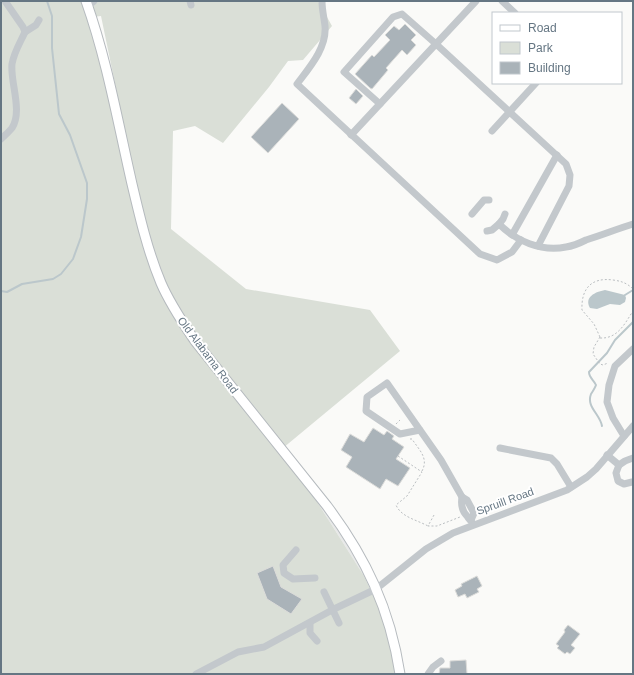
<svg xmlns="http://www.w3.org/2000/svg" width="634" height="675" font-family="Helvetica,sans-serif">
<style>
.built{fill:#e8e9e9}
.green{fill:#dadfd7;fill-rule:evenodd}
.water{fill:#bbc7cb}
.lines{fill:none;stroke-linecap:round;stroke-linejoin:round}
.stream{stroke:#bbc7cb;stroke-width:2}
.building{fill:#aab3b9;stroke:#dcdcda}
.major-casing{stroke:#b5babe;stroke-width:11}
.path{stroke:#bbbfc2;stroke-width:1;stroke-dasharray:2 2;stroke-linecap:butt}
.minor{stroke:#c3c8cc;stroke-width:7}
.major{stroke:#fff;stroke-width:9}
.labels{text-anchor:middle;stroke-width:4;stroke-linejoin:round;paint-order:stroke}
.street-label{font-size:11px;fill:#657683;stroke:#fff}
</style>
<rect width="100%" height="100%" fill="#fafaf8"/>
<!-- built -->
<path class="built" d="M283,448L380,590L394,640L364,576Z"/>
<!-- green -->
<path class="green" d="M1,1H318L332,26L303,60L288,61L269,87L223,143L195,126L173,131L171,229L246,289L370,310L400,351L283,448L364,576L394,640L401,674H1ZM101,16L118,98H117L93,17Z"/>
<!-- water -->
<path class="water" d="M605,290L625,295L626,298L625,302L620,305L610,304L597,309L590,308C584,297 595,292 605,290Z"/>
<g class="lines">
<!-- stream -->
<g class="stream">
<path d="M1,291L7,292L22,284L53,279L61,274L73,259L81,237L87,199V183L70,135L59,114L52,48V16L47,1"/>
<path d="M625,295L633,290"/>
<path d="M602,426C600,414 586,407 591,394C593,391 595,388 596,385C594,380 589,378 589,372L607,353L615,340L633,322"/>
</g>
</g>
<!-- building -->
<g class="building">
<path d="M405,24L416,35L411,40L416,45L407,55L402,50L386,68L388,70L372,89L370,88L355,74L372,55L374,57L390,40L385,35L394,26L399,30Z"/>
<path d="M356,89L363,96L356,104L349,98Z"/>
<path d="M282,103L299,119L268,153L251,137Z"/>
<path d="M373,428L384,435L387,431L394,436L392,439L404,447L396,459L410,468L398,486L386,479L380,489L346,467L352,457L341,450L350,434L364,442Z"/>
<path d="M273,566L281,587L302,599L291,614L267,599L257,573Z"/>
<path d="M477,576L482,586L477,589L479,592L467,598L465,594L458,597L455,590L462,586L461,584Z"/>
<path d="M568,625L580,634L571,645L575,648L570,654L567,652L565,654L557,648L559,646L556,644L565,632L564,630Z"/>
<path d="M466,660L467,674H439L440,668H450V661Z"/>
</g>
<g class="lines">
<defs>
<path id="major" d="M86,1C107,60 118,123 132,184C140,218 148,252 161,283C170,304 183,323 195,341L327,506C366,558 390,609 400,674"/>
</defs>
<!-- major casing -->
<use href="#major" class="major-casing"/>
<!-- path -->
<g class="path">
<path d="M600,337L594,324L582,310C581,289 591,277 613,280C621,281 627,283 633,289"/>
<path d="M600,337L594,347L593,354L600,364L603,365L608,363"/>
<path d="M600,338C618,339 625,323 633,311"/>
<path d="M396,424L400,420"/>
<path d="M410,439H412C419,450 429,458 422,471"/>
<path d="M398,456L422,472L407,496L396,505C401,517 417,520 428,526"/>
<path d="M434,515L428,526H437L460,517"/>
</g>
<!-- minor -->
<g class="minor">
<path d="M190,1L191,5"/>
<path d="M322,1C322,10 324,17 325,26C327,48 309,68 297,84L480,254L497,260L512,252L521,240"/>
<path d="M502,1L515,13"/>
<path d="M88,6L94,1"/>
<path d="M25,32L36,25L39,20"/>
<path d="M380,104L344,72L393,17L402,14L436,44L566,164L570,175L569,186L538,246"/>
<path d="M492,131L536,83"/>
<path d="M351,135L476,1"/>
<path d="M1,139C5,135 9,132 12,128C23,111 10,82 12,64C14,52 20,43 25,32L23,27L5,1"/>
<path d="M472,214L484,200H489"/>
<path d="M505,214L503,219L499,224C516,241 541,252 566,247C573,246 580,243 586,240C602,235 617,229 633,224"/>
<path d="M487,231L492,230L499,224"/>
<path d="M512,235L557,155"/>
<path d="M420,430L400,434L366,411L367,397L387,383L441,460L462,497L467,500L474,513L471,520"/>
<path d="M624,436L613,418L607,402L609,385L615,366L633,349"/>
<path d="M500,448L551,458L557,464L571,487"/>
<path d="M607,455L619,465L625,461L633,458"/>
<path d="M619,465L616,473L618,481L624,484L632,482"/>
<path d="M462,497C461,503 462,511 467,516C469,520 471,520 473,524"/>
<path d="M296,550L283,565L284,573L293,579L315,578"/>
<path d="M324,592L339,623"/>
<path d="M310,623V633L317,641"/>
<path d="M196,674L238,652L264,647L334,609L376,589L426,549L453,533L567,490L587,477L596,469L633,426"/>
<path d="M428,674L433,667L441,661"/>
</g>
<!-- major -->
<use href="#major" class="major"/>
</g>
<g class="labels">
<!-- street labels -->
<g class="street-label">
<text transform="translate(208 355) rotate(53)" y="4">Old Alabama Road</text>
<text transform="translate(505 501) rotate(-20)" y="4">Spruill Road</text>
</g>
</g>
<!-- border -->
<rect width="634" height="675" fill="none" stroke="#657683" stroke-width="4"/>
<!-- legend -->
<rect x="492" y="12" width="130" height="72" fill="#ffffff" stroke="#c1c8cd"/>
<rect x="500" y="25" width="20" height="6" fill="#ffffff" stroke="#c1c8cd"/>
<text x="528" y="32" font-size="12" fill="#657683">Road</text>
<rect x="500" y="42" width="20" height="12" fill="#dadfd7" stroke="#c1c8cd"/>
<text x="528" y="52" font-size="12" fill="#657683">Park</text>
<rect x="500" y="62" width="20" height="12" fill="#aab3b9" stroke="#c1c8cd"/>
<text x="528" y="72" font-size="12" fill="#657683">Building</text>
</svg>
